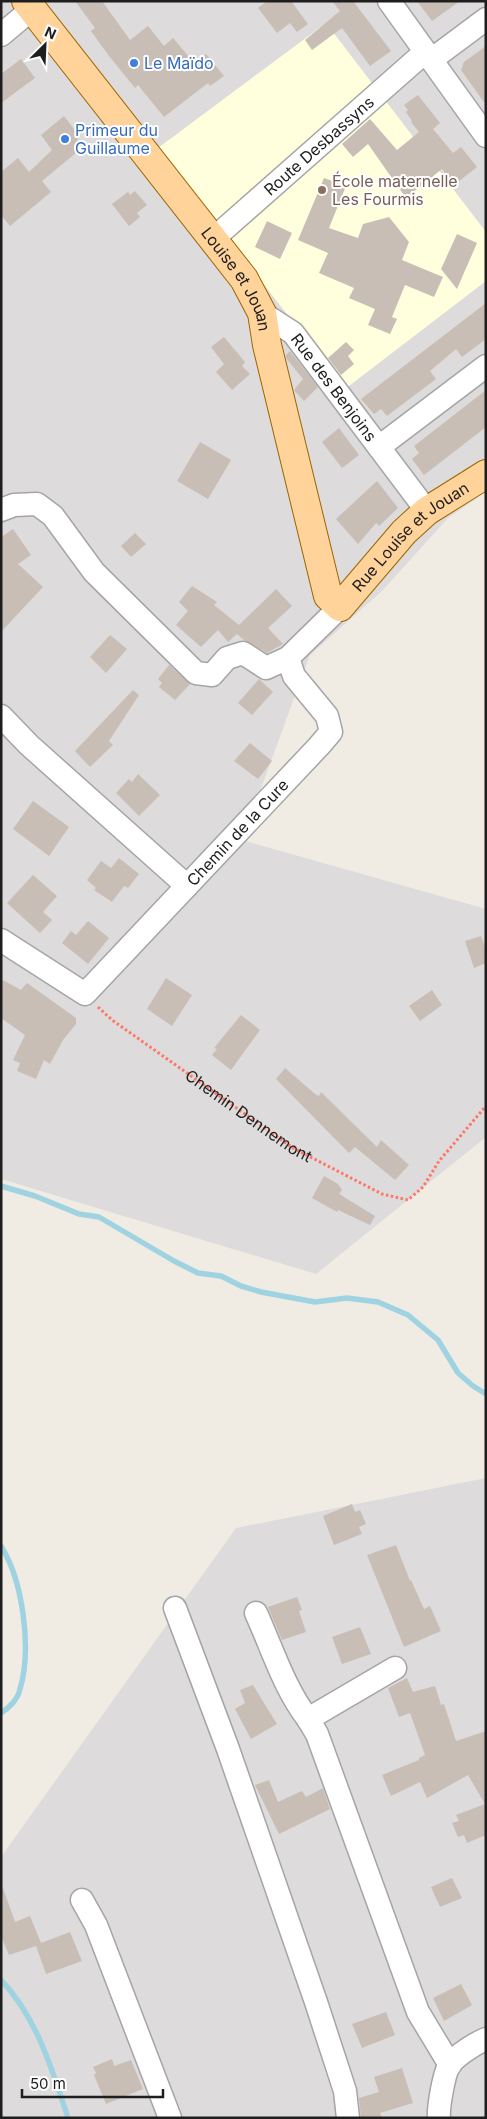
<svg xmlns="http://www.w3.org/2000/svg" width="487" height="2119" font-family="Inter,sans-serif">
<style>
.residential{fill:#dddbdb}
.education{fill:#ffffde}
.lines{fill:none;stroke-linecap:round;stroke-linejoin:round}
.stream{stroke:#a0d3e2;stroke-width:5.5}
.building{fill:#c9beb6}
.minor-casing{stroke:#a5a5a5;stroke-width:25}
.major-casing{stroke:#960;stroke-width:30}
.path{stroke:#ff7666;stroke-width:3;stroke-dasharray:2.5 2.5;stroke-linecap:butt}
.minor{stroke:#fff;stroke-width:22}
.major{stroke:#ffd39a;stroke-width:28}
.shop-dot{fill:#3f7fe0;stroke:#fff;stroke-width:2}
.education-dot{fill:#8d6e63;stroke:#fff;stroke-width:2}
.labels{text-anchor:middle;stroke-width:4;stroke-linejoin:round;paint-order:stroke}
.shop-label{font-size:16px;fill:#366cbe;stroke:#fff;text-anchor:start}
.street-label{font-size:16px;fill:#1e1e1e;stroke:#fff}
.education-label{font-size:16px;fill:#785e54;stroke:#fff;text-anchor:start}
</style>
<rect width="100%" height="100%" fill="#f0ece4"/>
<!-- residential -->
<g class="residential">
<path d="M1,1H486V492L448,518L382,591L310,655L242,840L486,909V1137L316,1274L1,1179Z"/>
<path d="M486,1478V2118H1V1857L236,1528Z"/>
</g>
<!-- education -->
<path class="education" d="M326,23L486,232V281L345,389L158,148Z"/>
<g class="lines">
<!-- stream -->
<g class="stream">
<path d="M1,1186L35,1196L79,1214L99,1217L174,1261L198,1273L221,1276L241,1286L261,1292L315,1302L347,1298L378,1302L408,1315L438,1340L458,1373L473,1386L486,1394"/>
<path d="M1,1546C23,1581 32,1649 20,1689C18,1699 9,1708 1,1713"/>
<path d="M1,1980C37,2018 52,2069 68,2118"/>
</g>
</g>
<!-- building -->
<g class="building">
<path d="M75,1H102L130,40L148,26L164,46L173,38L194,63L206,54L224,76L210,86L208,83L164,117L138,85L135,88L109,56L91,31L95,28Z"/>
<path d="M267,1H291L308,24L297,32L290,23L277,33L258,8Z"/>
<path d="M332,1H353L391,51L370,66L342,28L312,50L305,40L340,11Z"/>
<path d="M417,1H460L432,21Z"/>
<path d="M486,46V105L461,70L464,62Z"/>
<path d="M21,59L35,78L1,103V74Z"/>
<path d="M418,95L440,123L433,129L453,153L461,147L477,167L454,185L442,169L406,198L368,144L353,157L342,144L370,119L397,150L419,132L411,122L412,121L406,112L408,110L404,105Z"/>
<path d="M64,116L80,137L77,139L83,147L42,181L51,192L10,226L1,215V172L18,158L29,172L52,150L41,135Z"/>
<path d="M324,178L346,186L329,228L358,238L363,224L389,217L409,242L402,260L443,277L434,297L405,285L392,317L397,319L390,334L368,325L375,309L349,298L354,288L319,273L328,253L298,240Z"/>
<path d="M135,191L147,205L137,213L140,217L129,226L112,204L128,192L130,195Z"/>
<path d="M267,221L292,233L280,259L255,247Z"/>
<path d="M457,234L477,243L457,289L441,269Z"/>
<path d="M486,303V339L462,357L456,349L430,371L436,379L387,416L381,409L374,414L361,399Z"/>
<path d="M224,337L245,362L242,366L250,374L232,390L216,372L224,364L211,347Z"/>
<path d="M346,342L354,350L348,356L354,364L341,375L328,358Z"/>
<path d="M290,351L318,387L304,401L294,390L303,379L286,358V355Z"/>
<path d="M486,390V427L424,475L412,459L419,453L414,446Z"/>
<path d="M339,428L359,455L342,468L322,442Z"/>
<path d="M200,442L231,460L208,499L177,481Z"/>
<path d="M377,481L398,508L379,526L376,523L358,544L336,519Z"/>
<path d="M13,529L31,555L18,564L43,587L1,632V537Z"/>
<path d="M135,533L146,544L131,557L121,546Z"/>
<path d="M192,586L217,602L214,605L239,625L276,589L292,606L268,628L283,644L267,653L244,640L237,634L228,642L218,630L201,647L176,625L188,611L179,602Z"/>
<path d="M110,635L127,649L106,673L90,657Z"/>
<path d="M169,665L190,684L175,700L159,687L162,683L158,679Z"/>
<path d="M259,679L273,692L252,715L238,703Z"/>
<path d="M133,690L139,695L109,741L113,745L90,767L75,751Z"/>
<path d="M250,743L272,761L258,779L234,761Z"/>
<path d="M138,774L160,795L139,816L116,793L129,779L132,782Z"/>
<path d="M33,801L69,827L49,856L13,829Z"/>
<path d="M119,858L139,874L128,888L124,886L112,902L94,890L96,888L87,880L101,861L111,868Z"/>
<path d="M33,875L57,896L43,912L52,920L40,933L7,903Z"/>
<path d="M88,921L109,938L88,964L62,943L71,931L76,935Z"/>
<path d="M481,936L486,949V963L474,968L465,941Z"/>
<path d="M166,978L192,995L172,1026L147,1009Z"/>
<path d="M1,979L21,990L27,983L76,1018V1024L63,1040L50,1064L44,1060L36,1079L17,1071L20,1063L13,1060L25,1035L1,1018Z"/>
<path d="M432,990L442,1005L420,1021L409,1006Z"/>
<path d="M241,1015L260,1030L231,1070L212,1055L217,1049L214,1048Z"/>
<path d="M285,1068L315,1094L319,1096L321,1092L377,1147L381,1140L409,1165L395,1180L355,1147L349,1153L276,1079Z"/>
<path d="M324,1176L338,1184L342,1190L339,1194L375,1216L370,1225L338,1210L337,1212L312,1198Z"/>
<path d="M352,1504L355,1512L360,1510L366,1524L359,1527L362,1534L334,1545L323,1516Z"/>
<path d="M396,1545L410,1581L411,1580L424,1609L430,1606L441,1631L404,1647L367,1555Z"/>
<path d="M297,1597L302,1610L299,1611L306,1632L282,1640L268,1607Z"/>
<path d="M360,1627L371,1654L342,1664L332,1637Z"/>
<path d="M407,1678L413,1692L435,1686L441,1705L444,1704L456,1741L486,1731V1835L467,1843L464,1835L458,1837L452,1823L459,1821L456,1815L485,1804L468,1775L427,1798L420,1782L391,1796L382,1775L419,1760V1758L425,1755L410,1713L399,1717L388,1688Z"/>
<path d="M253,1685L277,1724L251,1739L235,1709L245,1703L240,1690Z"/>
<path d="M269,1780L278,1802L302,1791L306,1797L323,1788L330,1809L279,1834L255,1785Z"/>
<path d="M452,1878L462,1898L440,1907L431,1887Z"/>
<path d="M1,1888H3L15,1922L30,1916L41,1943L70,1932L82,1961L46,1974L36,1946L9,1955L1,1936Z"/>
<path d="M461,1984L472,2005L444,2021L433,1998Z"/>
<path d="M386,2012L395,2035L362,2048L352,2024Z"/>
<path d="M112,2059L114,2066L131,2060L143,2089L106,2104L94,2075L96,2073L93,2067Z"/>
<path d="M402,2068L413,2103L380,2113L382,2118H361L359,2098L379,2092L374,2077Z"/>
</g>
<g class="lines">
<defs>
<g id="minor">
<path d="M389,1L486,136"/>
<path d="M1,35L32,9"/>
<path d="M431,60L486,19"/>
<path id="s2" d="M213,239L425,52"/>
<path id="s3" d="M262,313L293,333L427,511"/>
<path d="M379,447L486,366"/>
<path d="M1,510L14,505L37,504L53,516L94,572L196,673L212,675L227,658L243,653L266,668L288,658L340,607"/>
<path d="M1,716L29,745L187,886"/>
<path id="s4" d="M1,940L85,994L319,746L331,732L327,716L294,676L288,658"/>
<path d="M175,1608L228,1749L316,2002L345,2091L348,2118"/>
<path d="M256,1613C272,1648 284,1688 308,1719"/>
<path d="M395,1668L308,1719L317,1734L418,2012L450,2065"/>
<path d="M82,1900L96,1925L170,2118"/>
<path d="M439,2118C438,2108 444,2072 450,2064C457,2055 476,2043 486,2039"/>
</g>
<g id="major">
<path id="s5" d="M26,1L244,279L262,313L267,345L328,596L340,607L404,532L427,511L486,474"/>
</g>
</defs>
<!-- minor casing -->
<use href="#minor" class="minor-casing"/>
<!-- major casing -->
<use href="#major" class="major-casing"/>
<!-- path -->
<path class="path" id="s1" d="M98,1007L112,1020L293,1148L382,1194L408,1200L423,1187L439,1161L486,1106"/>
<!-- minor -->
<use href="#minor" class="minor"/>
<!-- major -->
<use href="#major" class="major"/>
</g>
<!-- markers -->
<g class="shop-dot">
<circle cx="134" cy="63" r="5"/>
<circle cx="65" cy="139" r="5"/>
</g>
<circle class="education-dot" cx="322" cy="190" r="5"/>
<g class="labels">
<!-- shop labels -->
<g class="shop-label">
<text x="144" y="69">Le Maïdo</text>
<text x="75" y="136">Primeur du<tspan x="75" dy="18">Guillaume</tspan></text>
</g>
<!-- street labels -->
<g class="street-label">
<text dy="6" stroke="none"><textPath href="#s2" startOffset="141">Route Desbassyns</textPath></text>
<text dy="6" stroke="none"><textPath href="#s5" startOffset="350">Louise et Jouan</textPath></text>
<text dy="6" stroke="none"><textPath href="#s3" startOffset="105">Rue des Benjoins</textPath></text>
<text dy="6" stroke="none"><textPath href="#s5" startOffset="799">Rue Louise et Jouan</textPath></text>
<text dy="6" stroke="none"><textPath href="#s4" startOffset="322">Chemin de la Cure</textPath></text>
<text dy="6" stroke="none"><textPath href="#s1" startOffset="186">Chemin Dennemont</textPath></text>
</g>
<!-- education labels -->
<g class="education-label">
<text x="332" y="187">École maternelle<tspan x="332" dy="18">Les Fourmis</tspan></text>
</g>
</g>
<!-- border -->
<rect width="487" height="2119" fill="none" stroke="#1e1e1e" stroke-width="5"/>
<!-- north arrow -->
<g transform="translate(45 45) rotate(24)" stroke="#ffffff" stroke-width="4" paint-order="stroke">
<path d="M0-4L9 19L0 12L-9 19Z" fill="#1e1e1e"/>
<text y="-8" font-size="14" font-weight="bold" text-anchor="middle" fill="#1e1e1e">N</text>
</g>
<!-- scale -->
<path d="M22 2089v8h141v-8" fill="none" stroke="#1e1e1e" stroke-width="2.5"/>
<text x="30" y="2089" font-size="15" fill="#1e1e1e" stroke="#ffffff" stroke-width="4" paint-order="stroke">50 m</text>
</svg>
